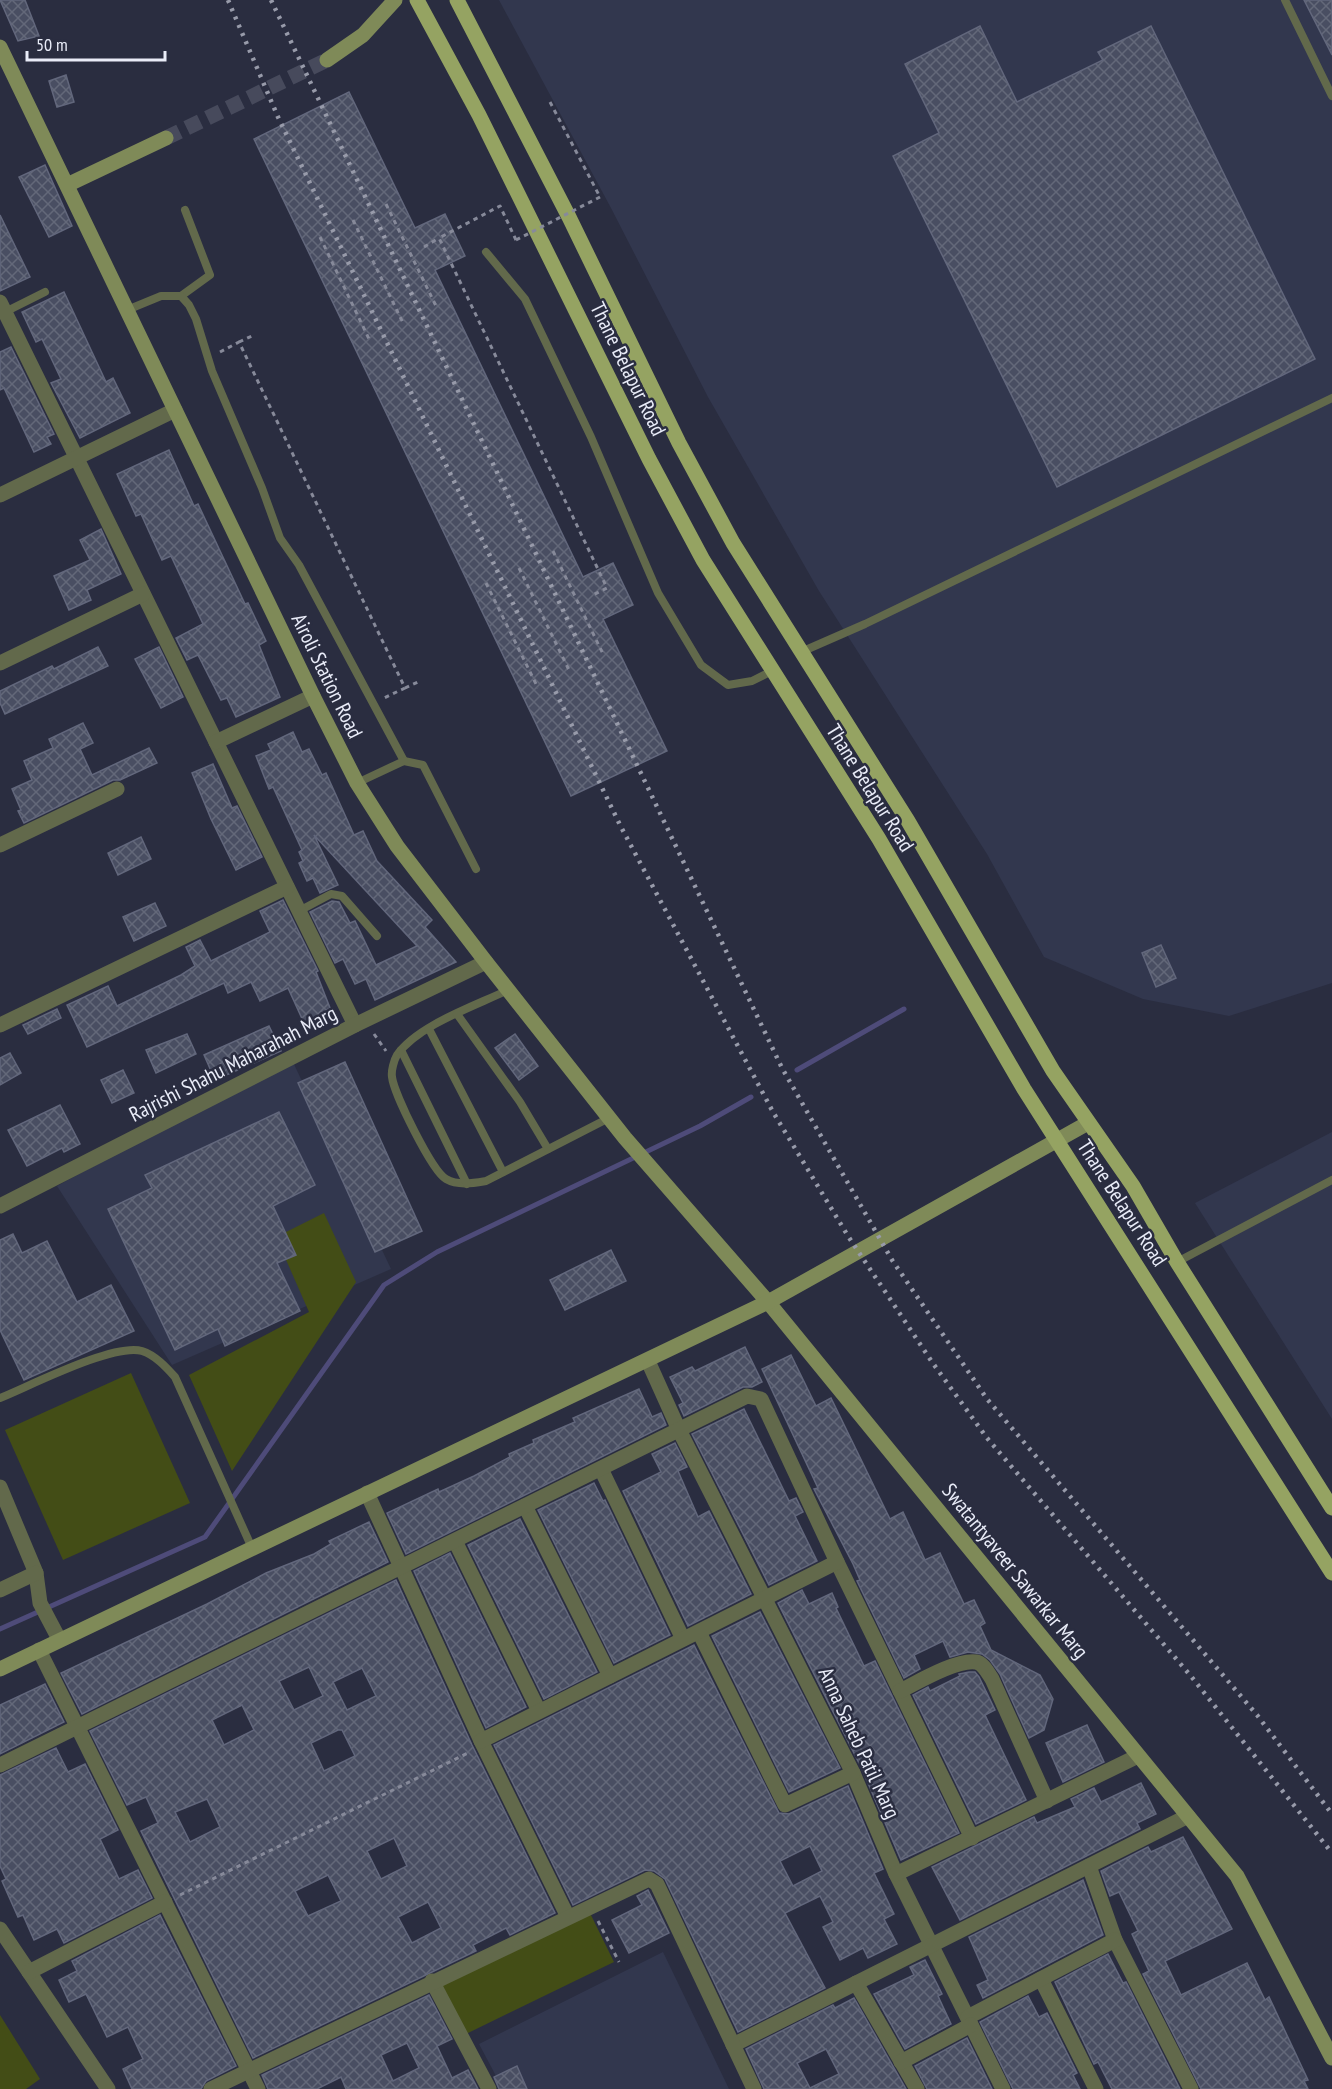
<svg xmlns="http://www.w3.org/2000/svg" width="1332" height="2089" font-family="'PT Sans Narrow',sans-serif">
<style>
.built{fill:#32374e}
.green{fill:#434d16}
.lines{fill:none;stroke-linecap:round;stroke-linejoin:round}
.stream{stroke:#4e4b79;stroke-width:5}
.building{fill:url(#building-cross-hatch);stroke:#62677c;stroke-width:1.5;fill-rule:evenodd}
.secondary-tunnel{stroke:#474a5c;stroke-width:15;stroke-dasharray:15 8;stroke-linecap:butt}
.path{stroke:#878a9a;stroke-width:3;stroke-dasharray:4.5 4.5;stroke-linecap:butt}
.lane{stroke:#62694b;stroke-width:8}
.street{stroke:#62694b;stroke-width:15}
.secondary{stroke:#7f8a58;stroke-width:15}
.primary{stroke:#95a362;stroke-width:15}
.rail{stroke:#989baa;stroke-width:4.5;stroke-dasharray:3 6;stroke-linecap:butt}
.path-bridge{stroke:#878a9a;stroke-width:3;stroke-dasharray:4.5 4.5;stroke-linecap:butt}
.labels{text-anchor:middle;stroke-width:5;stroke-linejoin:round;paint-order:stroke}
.street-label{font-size:21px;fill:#e9ecf8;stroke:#2a2d40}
</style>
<defs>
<pattern id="building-cross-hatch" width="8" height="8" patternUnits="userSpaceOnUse" patternTransform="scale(1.5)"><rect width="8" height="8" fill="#494e62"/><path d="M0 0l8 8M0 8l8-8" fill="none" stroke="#636879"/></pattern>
</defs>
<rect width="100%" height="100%" fill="#2a2d40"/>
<!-- built -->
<g class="built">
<path d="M499,0H1332V983L1229,1016L1143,999L1044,957L987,854L819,591L708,397L611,208Z"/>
<path d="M291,1058L391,1269L172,1365L57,1186Z"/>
<path d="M1332,1132V1419L1195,1203Z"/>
<path d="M663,1952L729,2089H503L479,2044Z"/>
</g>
<!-- green -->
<g class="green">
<path d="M324,1213L356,1282L232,1471L189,1375L309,1312L276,1237Z"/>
<path d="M131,1373L190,1503L63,1560L5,1430Z"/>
<path d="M590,1913L614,1962L466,2034L442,1985Z"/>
<path d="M0,2015L40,2079L26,2089H0Z"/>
</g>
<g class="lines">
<!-- stream -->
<g class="stream">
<path d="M797,1070L904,1009"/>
<path d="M0,1629L205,1537L384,1285L437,1252L700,1126L751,1097"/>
</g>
</g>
<!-- building -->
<g class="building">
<path d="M0,0H25L39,36L18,41Z"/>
<path d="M1304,0H1332V55Z"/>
<path d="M980,26L1017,102L1103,60L1098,52L1151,26L1315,359L1057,487L893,156L939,133L905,64Z"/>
<path d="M66,75L74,102L57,107L49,81Z"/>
<path d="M349,92L415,228L445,214L465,256L435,270L583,577L613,563L633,605L603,619L667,751L571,796L254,139Z"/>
<path d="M45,165L72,226L49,237L19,177Z"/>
<path d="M0,215L30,277L0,291Z"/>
<path d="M64,292L106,382L113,378L130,413L80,438L51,383L61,379L42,339L36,342L22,312Z"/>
<path d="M11,347L54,434L47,437L51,444L34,452L4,388L0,390V352Z"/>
<path d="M169,450L194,506L198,504L245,604L248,603L266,641L259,645L280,697L236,717L227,698L221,700L198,655L187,660L176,638L203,624L171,556L162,560L141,514L136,516L117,474Z"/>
<path d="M101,529L121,574L87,590L91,600L69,610L54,576L90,560L80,540Z"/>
<path d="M98,647L108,666L5,714L0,703V691L52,666L54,669Z"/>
<path d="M159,647L183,697L161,708L135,659Z"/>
<path d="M83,723L93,743L80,749L92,775L149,748L157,763L120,780H113L24,823L18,811L21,810L12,789L32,780L24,761L53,748L49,739Z"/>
<path d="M293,732L302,752L309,749L322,775L326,773L354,835L363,831L377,861L432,920L425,927L456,962L375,1000L366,979L355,984L343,959L335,963L310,912L332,901L339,902L350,923L355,921L376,965L417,946L314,835L338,885L320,893L313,878L307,881L299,863L303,861L299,852L302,850L273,787L269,789L256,756L271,750L268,744Z"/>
<path d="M213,764L232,808L237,806L262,857L236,870L211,819L192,773Z"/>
<path d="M141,837L151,859L118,875L108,853Z"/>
<path d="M283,900L318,971L316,972L330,1008L304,1023L288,988L260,1001L251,982L228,993L224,983L87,1047L67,1005L108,986L117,1006L181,975L195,966L186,947L200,940L211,961L270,932L260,911Z"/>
<path d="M155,903L166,926L134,941L123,917Z"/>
<path d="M1161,945L1176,978L1156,987L1142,953Z"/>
<path d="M57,1009L61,1018L28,1034L23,1025Z"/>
<path d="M269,1026L281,1051L215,1080L204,1055Z"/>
<path d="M187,1034L196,1054L156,1073L146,1050Z"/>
<path d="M515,1034L538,1066L519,1080L495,1048Z"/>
<path d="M10,1053L21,1073L0,1085V1058Z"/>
<path d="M345,1062L422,1231L375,1252L298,1083Z"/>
<path d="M123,1070L134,1093L112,1103L101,1080Z"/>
<path d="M60,1105L80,1144L64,1152L62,1148L27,1166L8,1130Z"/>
<path d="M279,1112L315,1185L273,1206L296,1255L277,1263L300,1311L225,1346L218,1329L175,1350L108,1209L152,1188L145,1175Z"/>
<path d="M13,1234L22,1253L47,1241L77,1302L111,1285L134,1331L24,1380L0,1330V1240Z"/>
<path d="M611,1250L626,1281L565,1310L550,1280Z"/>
<path d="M745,1347L762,1382L752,1387H743L684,1416L679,1405L683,1403L670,1377L692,1367L695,1371Z"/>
<path d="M791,1355L816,1406L831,1398L890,1519L903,1512L925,1560L940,1553L964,1604L974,1600L985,1623L980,1626L991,1650L1040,1675L1053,1699L1044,1730L1029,1738L1000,1674L990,1660L982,1654L968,1652L950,1657L943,1641L914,1655L920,1669L904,1678L857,1581L860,1580L853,1564L814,1489L818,1488L762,1369Z"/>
<path d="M639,1389L652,1417L661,1413L666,1425L406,1554L387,1513L438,1489L439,1492L474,1476L510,1457L509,1454L534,1443L533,1440L575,1422L573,1418Z"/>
<path d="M744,1409L789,1501L796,1498L803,1512L795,1516L817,1561L769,1585L692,1434Z"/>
<path d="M675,1443L687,1467L678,1471L698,1517L709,1511L751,1594L688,1626L623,1491L661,1472L652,1454Z"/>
<path d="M594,1483L603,1501L605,1500L670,1635L614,1663L538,1510Z"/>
<path d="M520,1519L597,1672L544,1699L468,1545Z"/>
<path d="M369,1522L388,1562L82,1714L61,1673L207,1604L266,1573L314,1554L331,1544L329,1541Z"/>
<path d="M450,1553L526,1707L486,1728L414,1571Z"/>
<path d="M396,1580L472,1745L555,1913L510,1935L506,1928L473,1945L476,1951L253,2058L141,1831L158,1823L146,1797L127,1805L90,1731ZM309,1667L323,1696L294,1710L279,1681ZM362,1668L376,1696L347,1710L333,1682ZM242,1705L254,1730L224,1745L212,1720ZM338,1730H342L355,1756L324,1771L311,1743ZM207,1799L220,1827L190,1842L175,1812ZM394,1838L407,1866L381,1879L367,1851ZM328,1875L341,1901L308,1916L295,1891ZM428,1902L441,1928L412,1943L398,1917Z"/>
<path d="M802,1590L809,1604L832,1593L838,1607L836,1608L864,1666L875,1661L959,1833L901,1860L862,1769L778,1603Z"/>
<path d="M760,1612L840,1768L789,1792L712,1636Z"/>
<path d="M694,1645L779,1813L789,1814L848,1786L883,1869L874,1873L894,1914L884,1919L897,1944L868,1958L863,1948L840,1960L823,1927L833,1922L820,1896L785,1913L825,1988L738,2032L665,1879L654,1871L645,1870L573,1905L494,1745ZM810,1846L822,1871L793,1886L780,1861Z"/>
<path d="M969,1672H975L979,1677L995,1710L985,1715L1026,1800L976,1824L913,1695L928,1687L930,1691L960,1676L959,1674Z"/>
<path d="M45,1684L64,1722L0,1754V1705Z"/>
<path d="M1087,1725L1104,1762L1063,1782L1046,1743Z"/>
<path d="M56,1748L68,1772L85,1764L118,1830L100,1839L119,1879L138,1870L152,1898L64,1943L57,1929L34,1940L23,1915L18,1917L2,1881L6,1879L0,1866V1775Z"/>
<path d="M1141,1783L1156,1814L1137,1823L1140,1829L960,1920L932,1867L1034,1817L1037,1823L1075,1807L1071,1799L1094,1788L1101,1802Z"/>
<path d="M1183,1837L1232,1929L1165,1961L1181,1995L1247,1963L1265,2000L1269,1997L1308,2080L1304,2081L1308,2089H1201L1143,1974L1149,1971L1132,1934L1138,1931L1119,1892L1110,1896L1101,1871L1148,1847L1151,1852Z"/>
<path d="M1083,1880L1103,1935L983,1998L977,1985L988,1980L969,1937Z"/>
<path d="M648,1890L669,1933L629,1953L612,1920L642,1905L637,1896Z"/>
<path d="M160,1915L236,2066L206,2081L201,2089H132L123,2069L143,2059L128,2027L107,2037L86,1994L69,2002L59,1980L77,1971L72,1961Z"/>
<path d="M1108,1954L1123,1983L1126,1982L1180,2089H1112L1098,2062L1094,2064L1055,1982Z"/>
<path d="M925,1960L942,1994L938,1996L951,2024L905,2049L874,1994L914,1975L910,1967Z"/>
<path d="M429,1995L452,2039L437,2046L452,2078L468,2070L478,2089H346L341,2077L317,2089H268L262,2075ZM407,2043L419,2068L393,2081L381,2055Z"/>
<path d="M1028,1996L1039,2017L1047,2013L1077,2073L1073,2075L1080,2089H1013L980,2022Z"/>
<path d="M854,1998L906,2089H764L746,2049L833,2005L835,2008ZM826,2049L839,2074L810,2088L797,2063Z"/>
<path d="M967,2038L992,2089H927L915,2066Z"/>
<path d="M517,2066L527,2089H499L494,2077Z"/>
</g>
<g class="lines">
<!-- secondary-tunnel -->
<path class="secondary-tunnel" d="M166,138L327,60"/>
<!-- path -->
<g class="path">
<path d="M550,102L600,197"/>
<path d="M386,204L437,308"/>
<path d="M353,220L404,325"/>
<path d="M320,237L370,341"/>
<path d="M516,240L500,206L439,238L607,588L593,595"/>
<path d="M424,247L439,238"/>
<path d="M239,342L252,336"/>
<path d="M220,352L239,342L405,688L384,698"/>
<path d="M553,551L604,656"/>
<path d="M519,568L570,672"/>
<path d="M486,583L538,688"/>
<path d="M405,688L418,682"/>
<path d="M374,1034L386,1051"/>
<path d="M180,1895L470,1752"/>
<path d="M598,1921L619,1962"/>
</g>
<!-- lane -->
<g class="lane">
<path d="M1285,0L1332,96"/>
<path d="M486,252L525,299L591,437L658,593L701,665L728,685L752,681L772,671"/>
<path d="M181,296L210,275L185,210"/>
<path d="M127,310L161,296H181L189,305L196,319L212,371L262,488L280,538L299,565L404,761"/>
<path d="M5,312L45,292"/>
<path d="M801,652L865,624L1332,398"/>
<path d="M357,783L404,761L423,765L476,869"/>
<path d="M299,911L331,894L342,896L377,936"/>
<path d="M508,990C475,1006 418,1025 397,1055C394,1060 391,1071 392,1077C394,1094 432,1171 446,1179C458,1186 474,1183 486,1181L609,1118"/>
<path d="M457,1014L520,1102L548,1149"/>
<path d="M429,1029L503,1172"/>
<path d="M401,1050L467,1184"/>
<path d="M1177,1262L1332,1180"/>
<path d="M0,1398C30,1386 113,1343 142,1351C155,1355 166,1367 175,1377L252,1548"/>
</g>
<!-- street -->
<g class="street">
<path d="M0,302L355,1025"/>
<path d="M0,495L175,410"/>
<path d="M0,663L143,594"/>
<path d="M216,742L313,696"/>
<path d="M0,845L117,789"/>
<path d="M0,1025L287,887"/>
<path d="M0,1206L355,1025L486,962"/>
<path d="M648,1361L679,1430L853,1773L896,1874L1003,2089"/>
<path d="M601,1469L683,1639"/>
<path d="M0,1487L36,1573L40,1603L59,1639"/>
<path d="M367,1493L483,1745L568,1917"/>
<path d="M525,1506L610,1676"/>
<path d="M455,1541L539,1711"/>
<path d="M837,1562L972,1838"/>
<path d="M0,1590L36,1573"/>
<path d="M699,1632L785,1805L853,1773"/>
<path d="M39,1650L258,2089"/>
<path d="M900,1691C918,1682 957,1659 976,1662C983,1663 988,1673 992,1679L1047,1801"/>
<path d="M0,1765L747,1396L761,1399L837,1562L481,1741"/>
<path d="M1089,1866L1115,1940L1191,2089"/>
<path d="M896,1874L1138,1756"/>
<path d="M0,1929L108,2089"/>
<path d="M29,1972L165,1902"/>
<path d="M1041,1979L1096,2089"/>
<path d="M432,1981L489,2089"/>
<path d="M856,1983L917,2089"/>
<path d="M968,2017L1115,1940"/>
<path d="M733,2045L1188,1816"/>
<path d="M901,2062L971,2025"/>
<path d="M211,2089L649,1879L657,1884L754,2089"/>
</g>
<!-- secondary -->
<g class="secondary">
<path d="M0,47L313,696L357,783L397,846L486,962L625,1138L768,1302L1237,1876L1332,2058"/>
<path d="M327,60L363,35L395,0"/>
<path d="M67,185L166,138"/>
<path d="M0,1669L768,1302L1088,1123"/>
</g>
<!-- primary -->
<g class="primary">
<path d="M417,0L479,115L649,459L703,560L879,839L1024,1089L1332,1573"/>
<path d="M457,0L569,217L679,443L733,543L908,821L1053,1071L1133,1186L1177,1262L1332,1508"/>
</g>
<!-- rail -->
<g class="rail">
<path d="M228,0L278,117L620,825L773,1112L848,1236L932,1362L987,1438L1190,1675L1332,1853"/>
<path d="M271,0L782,1068L892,1260L987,1399L1257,1715L1332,1814"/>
</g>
<!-- path-bridge -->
<path class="path-bridge" d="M516,240L600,197"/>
</g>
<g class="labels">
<!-- street labels -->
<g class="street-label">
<text transform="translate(628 369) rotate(64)" y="7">Thane Belapur Road</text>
<text transform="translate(327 676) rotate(64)" y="7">Airoli Station Road</text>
<text transform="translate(870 788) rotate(58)" y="7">Thane Belapur Road</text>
<text transform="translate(233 1064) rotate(-27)" y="7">Rajrishi Shahu Maharahah Marg</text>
<text transform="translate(1122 1203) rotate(57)" y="7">Thane Belapur Road</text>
<text transform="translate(1015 1571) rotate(51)" y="7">Swatantyaveer Sawarkar Marg</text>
<text transform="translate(859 1743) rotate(65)" y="7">Anna Saheb Patil Marg</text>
</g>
</g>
<!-- scale -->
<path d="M27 51v9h138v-9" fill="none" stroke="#e9ecf8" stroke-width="3"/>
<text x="36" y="51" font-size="18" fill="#e9ecf8" stroke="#2a2d40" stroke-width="4.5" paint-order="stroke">50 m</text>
</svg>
